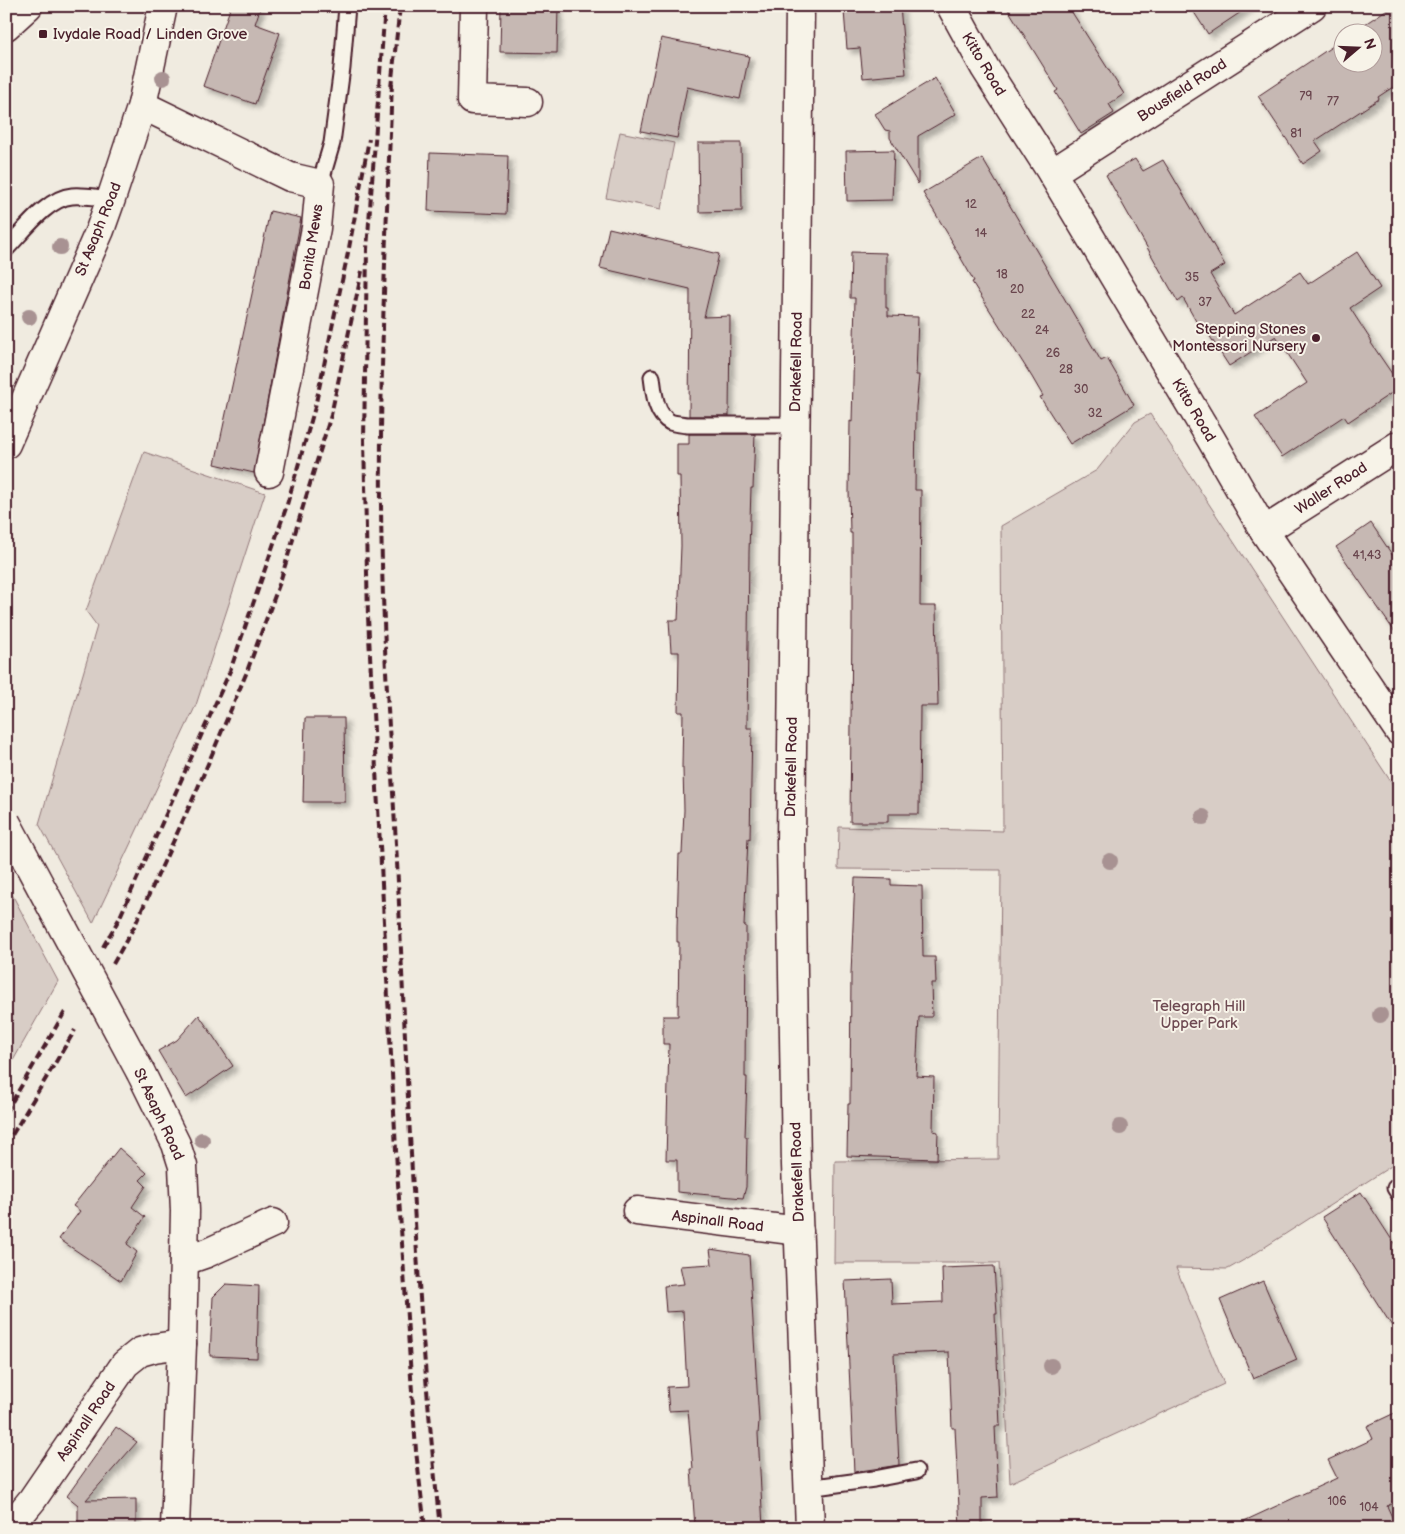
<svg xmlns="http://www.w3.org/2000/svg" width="1405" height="1534" font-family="'Balsamiq Sans',sans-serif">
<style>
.green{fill:#d8cdc6;stroke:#917678}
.building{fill:#c6b8b3;stroke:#4a1f2b;filter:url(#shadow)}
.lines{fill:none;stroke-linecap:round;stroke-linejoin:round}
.lane-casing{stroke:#4a1f2b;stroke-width:19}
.street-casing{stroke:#4a1f2b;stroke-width:31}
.secondary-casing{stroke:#4a1f2b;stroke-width:31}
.lane{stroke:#f7f3e8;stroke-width:15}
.street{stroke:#f7f3e8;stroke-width:28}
.secondary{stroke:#f7f3e8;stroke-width:28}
.rail{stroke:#4a1f2b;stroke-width:4;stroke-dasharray:8 4;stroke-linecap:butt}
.secondary-bridge-casing{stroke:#4a1f2b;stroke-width:31;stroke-linecap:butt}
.secondary-bridge{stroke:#f7f3e8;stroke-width:28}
.tree{fill:#a89292}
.poi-dot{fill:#4a1f2b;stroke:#f7f3e8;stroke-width:2}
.labels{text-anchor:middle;stroke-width:4;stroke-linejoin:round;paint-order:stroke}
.number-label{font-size:12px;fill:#69454d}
.poi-label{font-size:15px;fill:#4a1f2b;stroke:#f7f3e8;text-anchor:start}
.street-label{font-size:15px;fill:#4a1f2b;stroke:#f7f3e8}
.park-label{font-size:15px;fill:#6e4a52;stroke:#f7f3e8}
</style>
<defs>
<filter id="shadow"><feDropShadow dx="4.5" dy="4.5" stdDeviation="2.5" flood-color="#0004"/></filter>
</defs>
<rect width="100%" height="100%" fill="#f0ebe0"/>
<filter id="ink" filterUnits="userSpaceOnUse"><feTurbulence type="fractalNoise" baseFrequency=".02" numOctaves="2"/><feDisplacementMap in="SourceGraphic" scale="10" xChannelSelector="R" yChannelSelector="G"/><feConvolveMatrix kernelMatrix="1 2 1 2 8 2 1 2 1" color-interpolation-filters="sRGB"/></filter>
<g filter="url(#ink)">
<!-- green -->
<g class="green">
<path d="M620,132L674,143L661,209L606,198Z"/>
<path d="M1150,414L1399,794V1161L1251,1256L1228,1269L1176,1268L1224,1384L1010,1483L999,1263H834L835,1161L998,1159L1001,870L838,869L839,827L1003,831L1001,526L1097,470L1135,422Z"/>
<path d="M144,452L265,493L196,705L93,923L39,824L97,626L86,611Z"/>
<path d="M6,883L58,981L6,1073Z"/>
</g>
<!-- building -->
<g class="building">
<path d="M231,6H261L255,24L280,33L255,104L203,86Z"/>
<path d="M501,6H558L557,53L500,52Z"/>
<path d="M883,6H900L906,74L863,78L860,48L847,49L844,11Z"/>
<path d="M1006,6H1068L1124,94L1109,104L1114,113L1081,134L1055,92L1058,90Z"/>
<path d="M1190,6H1250L1208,34Z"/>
<path d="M1392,6H1399V83L1378,97L1379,99L1315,141L1322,151L1303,164L1258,96L1342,40V62H1372V32H1353Z"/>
<path d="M661,38L749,56L740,99L687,87L677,138L641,131Z"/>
<path d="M935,78L956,114L918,136V184L890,138V131L885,130L875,114Z"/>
<path d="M698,143H741L742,211L699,212Z"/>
<path d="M894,150L892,200L847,201L846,151Z"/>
<path d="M430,153L508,156L506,214L428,211Z"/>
<path d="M982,158L1101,361L1107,358L1134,405L1070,444L1040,397L1043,396L1032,377L972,282L974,281L951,241H952L923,193Z"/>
<path d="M1135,159L1143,171L1163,160L1225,265L1210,274L1234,315L1300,272L1308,284L1357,252L1380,288L1350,308L1372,342L1371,343L1399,384V388L1348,422L1344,416L1282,457L1255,417L1307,383L1276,336L1229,366L1200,321L1197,323L1183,298L1178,302L1106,175Z"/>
<path d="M270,211L301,218L254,473L215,464Z"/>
<path d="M609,228L719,254L704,317L730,316L729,416H689L690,289L600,268Z"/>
<path d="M851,252L886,253V308H888V316L918,317L916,375H919L916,407L915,490H921L920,606H936L938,706H920L919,814H888V822H850L852,622V533H850L849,491L850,421L852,422L855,298H850Z"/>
<path d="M689,434H755L753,488H751L749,552L747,728H752L751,780L750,839L748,838L744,926H746L745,1077H747L745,1137H747L746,1187L743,1198L677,1192V1160H666L669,1044H663V1016H678L679,942H677V928L679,854H682L684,810L683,768H682L683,712H678L679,652H671L669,620H678L681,546L680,476H677V444H689Z"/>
<path d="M1371,523L1399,565V638L1336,547Z"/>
<path d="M305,718H344L345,802H303Z"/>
<path d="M855,878L891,879V885L922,886L923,957H935L936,983H931L932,1017H919L916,1076L934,1077L933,1131L938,1132L937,1159L847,1156L848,1104H850L851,974Z"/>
<path d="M199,1015L233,1066L186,1098L158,1051L177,1040Z"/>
<path d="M119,1148L147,1173L140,1180L146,1186L132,1207L145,1217L127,1244L137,1252L121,1281L59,1239L80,1211L73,1206Z"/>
<path d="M1361,1192L1399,1251V1337L1322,1217Z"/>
<path d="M710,1249L749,1255L759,1421L758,1434L763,1528H695L691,1469H693L688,1410L669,1411L667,1387L687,1386L683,1311L666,1312L664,1286L684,1284L680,1266L712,1264Z"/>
<path d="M994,1266L997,1314H995L1000,1426H995L998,1497L982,1498V1528H960L955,1428H952L949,1352L894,1354L899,1465L854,1472L845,1281L891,1279L892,1304L943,1302L942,1268Z"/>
<path d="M1263,1281L1297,1360L1253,1379L1220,1300Z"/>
<path d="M226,1284L259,1286L257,1358L210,1356L213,1297Z"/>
<path d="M1399,1411V1500L1387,1506L1397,1528H1229L1337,1478L1328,1460L1373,1439L1367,1426Z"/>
<path d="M116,1427L137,1442L86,1500L136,1499V1528H78V1505L67,1496Z"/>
</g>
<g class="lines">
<defs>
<g id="lane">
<path d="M320,184L332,143L342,68L347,6"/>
<path d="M6,249C23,232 47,198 72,196C85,195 99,198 111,199"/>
<path d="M652,377C654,392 655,414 670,422C675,424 682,424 687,425H795"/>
<path d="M1399,1185L1395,1188L1399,1194"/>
<path d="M808,1488L874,1479L916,1471"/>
</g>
<g id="street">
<path d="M474,6L472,100L528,102"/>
<path d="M951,6L985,68L1052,173L1211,439L1264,531L1399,731"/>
<path d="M6,26L28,6"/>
<path d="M142,105L290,177L320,184L316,228L269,472"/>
<path d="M1052,173L1312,6"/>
<path d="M1264,531L1399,445"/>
<path d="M637,1211L799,1231"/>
<path d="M184,1261L207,1253L273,1223"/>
<path d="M9,1528L32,1500L125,1364L140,1352L154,1348L182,1344"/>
</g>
<g id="secondary">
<path d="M800,6L791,844L796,1165L810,1528"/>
<path d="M6,444L100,230L111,199L142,105L163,6"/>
<path d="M141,1073L176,1144L183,1166L185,1211L182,1344L175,1528"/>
</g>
</defs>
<!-- lane casing -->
<use href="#lane" class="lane-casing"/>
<!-- street casing -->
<use href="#street" class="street-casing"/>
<!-- secondary casing -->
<use href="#secondary" class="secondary-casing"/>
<!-- lane -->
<use href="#lane" class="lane"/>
<!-- street -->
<use href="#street" class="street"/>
<!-- secondary -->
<use href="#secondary" class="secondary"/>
<!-- rail -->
<g class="rail">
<path d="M385,6L367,249L364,440L368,617L397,1169L416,1451L425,1528"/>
<path d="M392,83C385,262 376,441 384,621C387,715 395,809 399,904C408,1112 418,1320 440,1528"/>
<path d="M391,88L400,6"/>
<path d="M103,947L119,919L230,671L286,508L315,407L349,248L369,139"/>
<path d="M113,964L135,925L196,792L246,674L280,582L331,415L362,271"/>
<path d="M6,1112L66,1010"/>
<path d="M6,1145L75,1030"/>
</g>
<defs>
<path id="secondary-bridge" d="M6,822L141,1073"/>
</defs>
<!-- secondary-bridge casing -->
<use href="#secondary-bridge" class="secondary-bridge-casing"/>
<!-- secondary-bridge -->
<use href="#secondary-bridge" class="secondary-bridge"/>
</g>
<!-- trees -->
<g class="tree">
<circle cx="163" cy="78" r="8"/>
<circle cx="60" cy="247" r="8"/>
<circle cx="29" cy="317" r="8"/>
<circle cx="1203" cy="817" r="8"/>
<circle cx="1110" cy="861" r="8"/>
<circle cx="1380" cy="1015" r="8"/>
<circle cx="1120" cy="1127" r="8"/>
<circle cx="202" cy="1140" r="8"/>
<circle cx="1051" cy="1366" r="8"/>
</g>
</g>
<!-- markers -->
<g class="poi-dot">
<rect x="38" y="29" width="10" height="10" rx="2.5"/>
<circle cx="1316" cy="338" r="5"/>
</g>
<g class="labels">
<!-- number labels -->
<g class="number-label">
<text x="1306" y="100">79</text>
<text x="1333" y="105">77</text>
<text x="1296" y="137">81</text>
<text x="971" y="208">12</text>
<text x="981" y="237">14</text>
<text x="1002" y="278">18</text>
<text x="1192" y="281">35</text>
<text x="1017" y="293">20</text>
<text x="1205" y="306">37</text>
<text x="1028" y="318">22</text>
<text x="1042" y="334">24</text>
<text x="1053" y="357">26</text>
<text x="1066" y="373">28</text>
<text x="1081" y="393">30</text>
<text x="1095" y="417">32</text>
<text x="1367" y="559">41,43</text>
<text x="1337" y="1505">106</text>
<text x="1369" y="1511">104</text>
</g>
<!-- poi labels -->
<g class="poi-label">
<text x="53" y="39">Ivydale Road / Linden Grove</text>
<text x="1306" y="334" text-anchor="end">Stepping Stones<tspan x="1306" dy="17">Montessori Nursery</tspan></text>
</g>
<!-- street labels -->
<g class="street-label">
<text transform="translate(984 64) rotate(59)" y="5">Kitto Road</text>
<text transform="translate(1182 90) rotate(-33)" y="5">Bousfield Road</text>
<text transform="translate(98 229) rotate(-68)" y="5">St Asaph Road</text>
<text transform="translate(311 247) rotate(-81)" y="5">Bonita Mews</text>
<text transform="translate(796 362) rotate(-89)" y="5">Drakefell Road</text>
<text transform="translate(1194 410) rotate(59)" y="5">Kitto Road</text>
<text transform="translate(1331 488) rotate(-33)" y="5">Waller Road</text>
<text transform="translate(791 767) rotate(-89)" y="5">Drakefell Road</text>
<text transform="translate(159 1114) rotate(65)" y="5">St Asaph Road</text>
<text transform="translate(797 1172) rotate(-92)" y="5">Drakefell Road</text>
<text transform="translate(718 1221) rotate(7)" y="5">Aspinall Road</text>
<text transform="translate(86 1421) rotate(-56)" y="5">Aspinall Road</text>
</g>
<!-- park labels -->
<g class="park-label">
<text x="1199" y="1011">Telegraph Hill<tspan x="1199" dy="17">Upper Park</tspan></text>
</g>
</g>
<!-- margin -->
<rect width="1405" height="1534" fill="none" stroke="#f7f3e8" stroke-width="25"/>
<rect x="12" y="12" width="1380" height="1509" fill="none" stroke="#4a1f2b" stroke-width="2" filter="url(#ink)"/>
<!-- north arrow -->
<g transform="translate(1358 48) rotate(71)"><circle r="24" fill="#f7f3e8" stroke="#b29e9c"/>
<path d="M0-4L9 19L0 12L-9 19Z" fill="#4a1f2b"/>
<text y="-8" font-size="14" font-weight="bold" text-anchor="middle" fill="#4a1f2b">N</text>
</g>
</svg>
